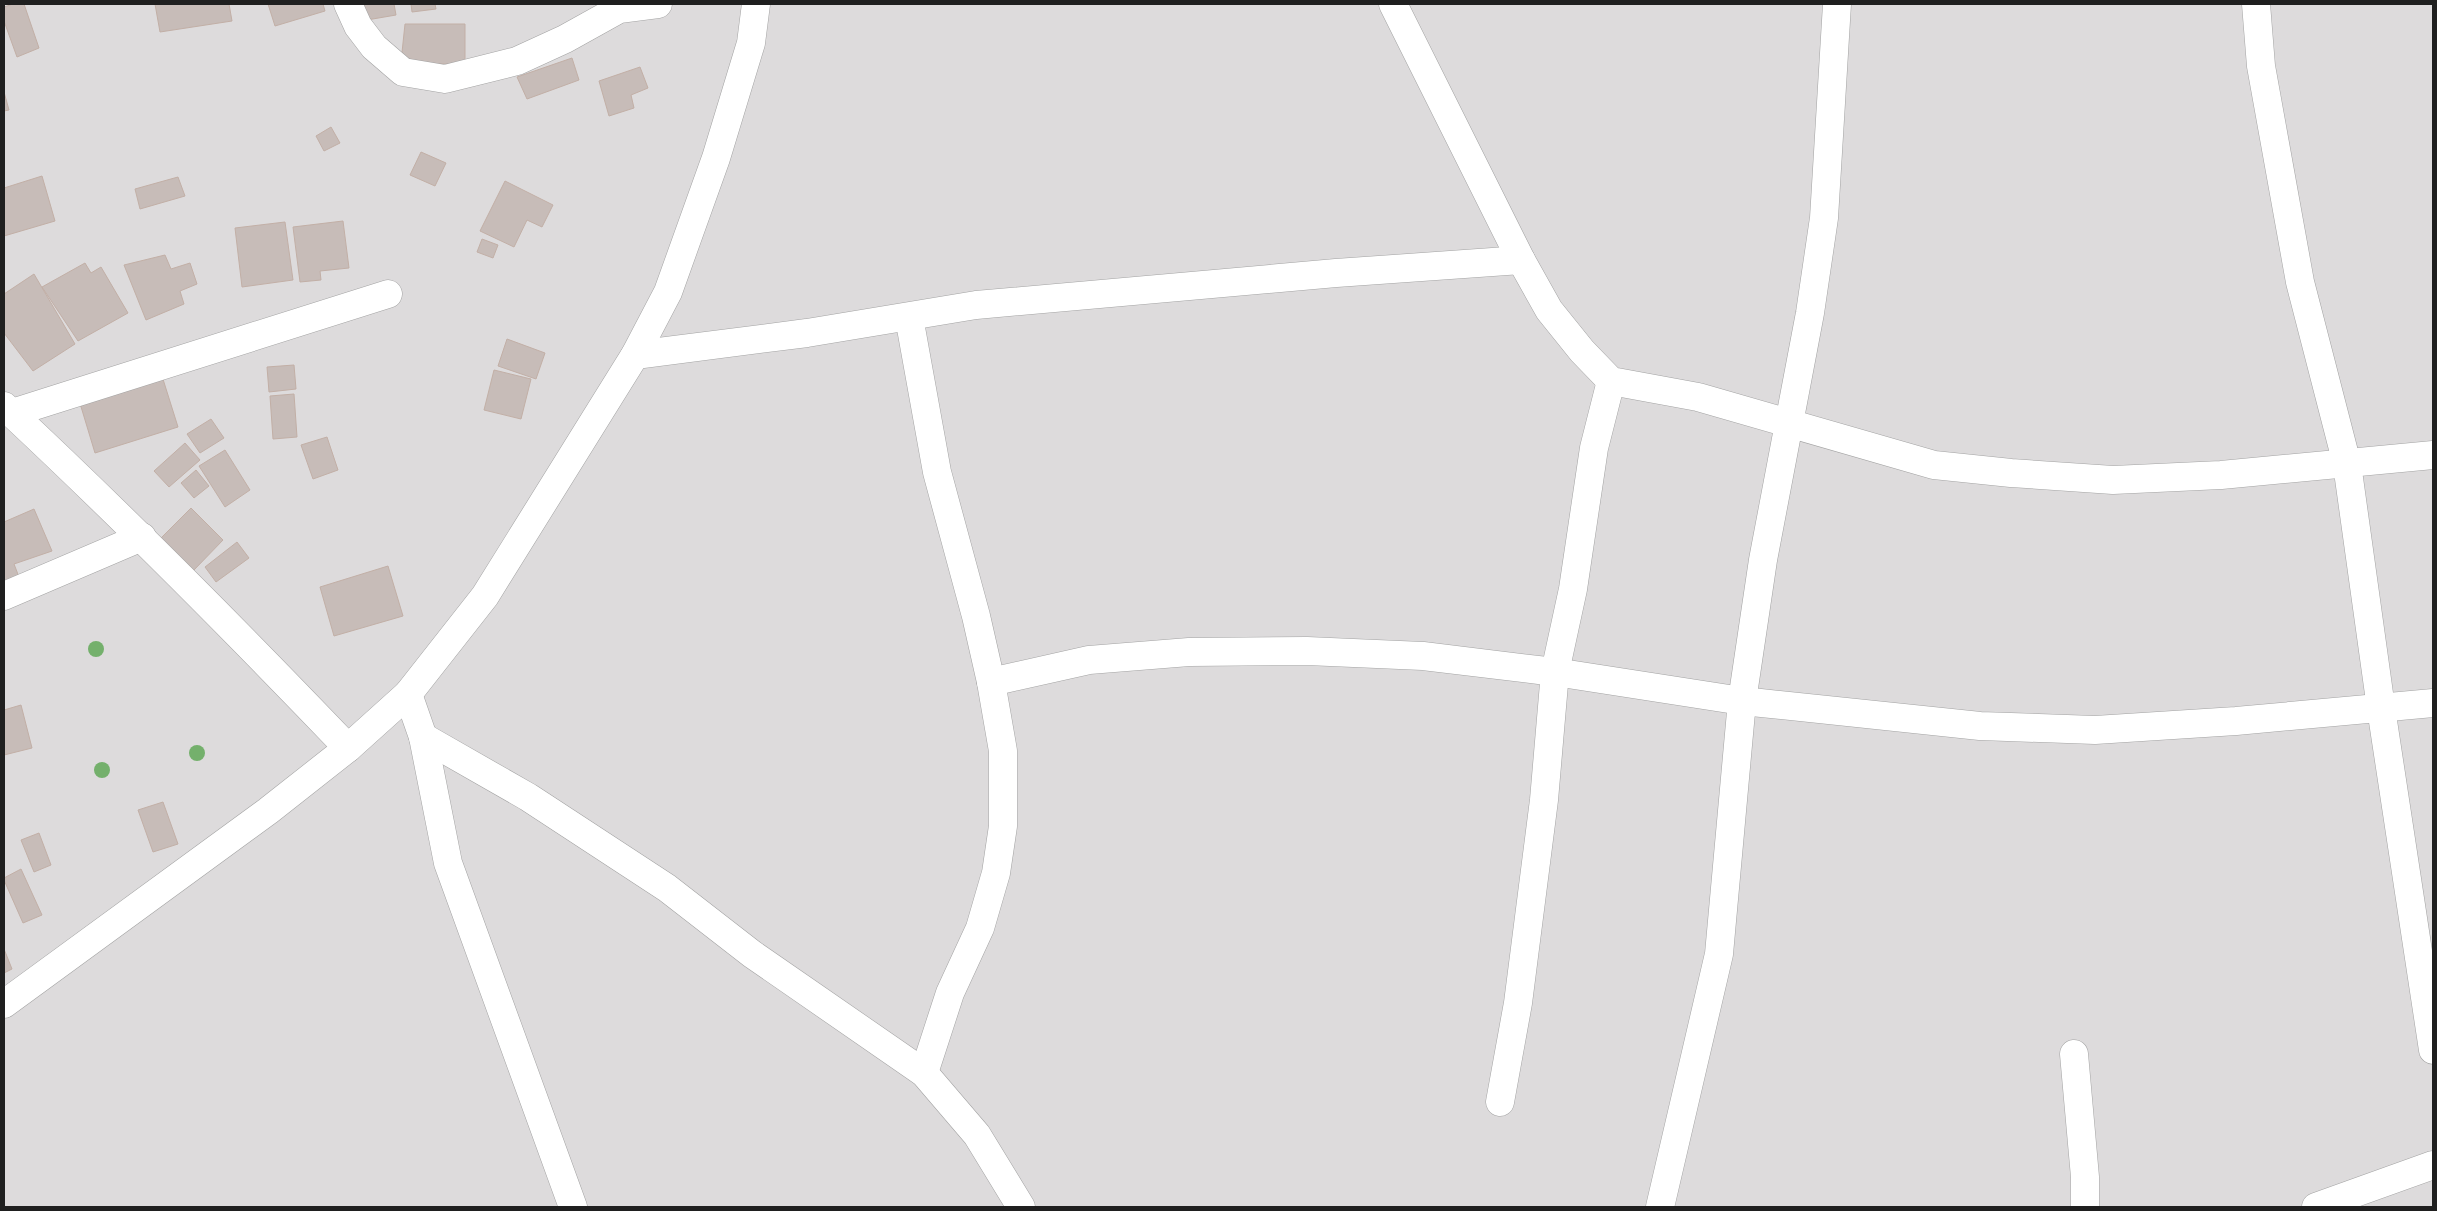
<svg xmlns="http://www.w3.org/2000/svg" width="2437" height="1211" font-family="'Fira Sans Condensed',sans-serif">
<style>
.residential{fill:#dddbdc}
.building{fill:#c7bcb8;stroke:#c2afa6}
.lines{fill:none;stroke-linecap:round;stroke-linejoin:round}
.street-casing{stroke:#a3a3a3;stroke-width:29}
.street{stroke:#fff;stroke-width:28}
.tree{fill:#74b06c}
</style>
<rect width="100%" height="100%" fill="#f0eae4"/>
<!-- residential -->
<rect class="residential" x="4" y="4" width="2429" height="1203"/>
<!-- building -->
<g class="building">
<path d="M13,4H24L39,48L17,57L4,21V7Z"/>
<path d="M155,4H229L232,21L160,32Z"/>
<path d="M268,4H323L325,11L275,26Z"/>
<path d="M356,4H394L396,15L361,21Z"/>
<path d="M411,4H435L436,9L412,12Z"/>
<path d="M405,24H465V65L401,62Z"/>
<path d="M572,58L579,80L527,99L517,77Z"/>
<path d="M640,67L648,88L631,95L634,108L609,116L599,81Z"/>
<path d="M4,92L9,110L4,111Z"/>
<path d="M331,127L340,143L324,151L316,136Z"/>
<path d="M421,152L446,163L435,186L410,175Z"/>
<path d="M42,176L55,221L4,236V188Z"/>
<path d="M178,177L185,196L140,209L135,189Z"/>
<path d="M505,181L553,205L542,227L527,220L514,247L480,231Z"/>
<path d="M343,221L349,268L320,271L321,280L300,282L293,227Z"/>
<path d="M285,222L293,280L242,287L235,228Z"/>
<path d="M482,239L498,245L493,258L477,252Z"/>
<path d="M165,255L171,269L190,263L197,284L180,291L184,304L146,320L124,265Z"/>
<path d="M85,263L91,273L101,267L128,313L78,341L42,287Z"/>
<path d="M34,274L75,344L33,371L4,333V294Z"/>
<path d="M507,339L545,353L536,379L498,366Z"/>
<path d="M294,365L296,389L269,392L267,367Z"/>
<path d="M494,370L531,379L521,419L484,410Z"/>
<path d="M162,376L178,427L95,453L79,400Z"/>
<path d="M294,394L297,437L273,439L270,396Z"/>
<path d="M211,419L224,438L200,453L187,434Z"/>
<path d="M327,437L338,470L313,479L301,445Z"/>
<path d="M185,443L200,460L169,487L154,471Z"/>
<path d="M225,450L250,490L225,507L199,466Z"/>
<path d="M196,470L209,486L194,498L181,483Z"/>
<path d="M191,508L223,540L194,570L161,538Z"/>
<path d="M34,509L52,551L14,564L19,577L4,583V522Z"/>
<path d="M237,542L249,558L216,582L205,567Z"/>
<path d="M388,566L403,616L334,636L320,587Z"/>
<path d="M21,705L32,748L4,755V710Z"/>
<path d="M163,802L178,844L153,852L138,810Z"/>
<path d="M39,833L51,865L34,872L21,840Z"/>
<path d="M21,869L42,915L23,923L4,880V878Z"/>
<path d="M4,949L12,969L4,973Z"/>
</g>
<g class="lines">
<defs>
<g id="street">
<path d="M348,4L358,26L374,47L403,72L445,79L517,61L565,39L619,9L658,4"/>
<path d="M1393,4L1521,260L1549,310L1582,351L1611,381L1698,397L1934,465L2011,473L2113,480L2221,475L2433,455"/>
<path d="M2256,4L2261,66L2300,282L2347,464L2381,708L2433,1050"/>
<path d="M909,317L937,472L976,616L991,682L1003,751V826L996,873L980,928L950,993L924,1073"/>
<path d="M635,355L807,333L976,305L1336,273L1521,260"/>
<path d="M4,406C122,516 236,631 348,748"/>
<path d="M12,413L388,294"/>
<path d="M4,596L142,537"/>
<path d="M991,682L1089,660L1189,652L1307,651L1423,656L1555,672L1742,701L1980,726L2095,730L2236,721L2433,703"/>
<path d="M408,694L423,737L448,863L573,1207"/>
<path d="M423,737L528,797L667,888L752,954L924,1073L977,1135L1021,1207"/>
<path d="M4,1004L268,811L348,748L408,694L485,596L635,355L668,292L716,158L751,43L756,4"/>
<path d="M2074,1054L2085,1177V1207"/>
<path d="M1500,1102L1518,1003L1544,800L1555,672L1573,589L1594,448L1611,381"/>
<path d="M1660,1207L1719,954L1742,701L1763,560L1810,313L1824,218L1837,4"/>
<path d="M2316,1207L2433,1165"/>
</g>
</defs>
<!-- street casing -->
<use href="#street" class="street-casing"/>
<!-- street -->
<use href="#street" class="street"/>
</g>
<!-- trees -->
<g class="tree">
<circle cx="96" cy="649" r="8"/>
<circle cx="197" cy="753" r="8"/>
<circle cx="102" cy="770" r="8"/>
</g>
<!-- border -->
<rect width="2437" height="1211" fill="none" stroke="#1f1f1f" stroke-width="10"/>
</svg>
